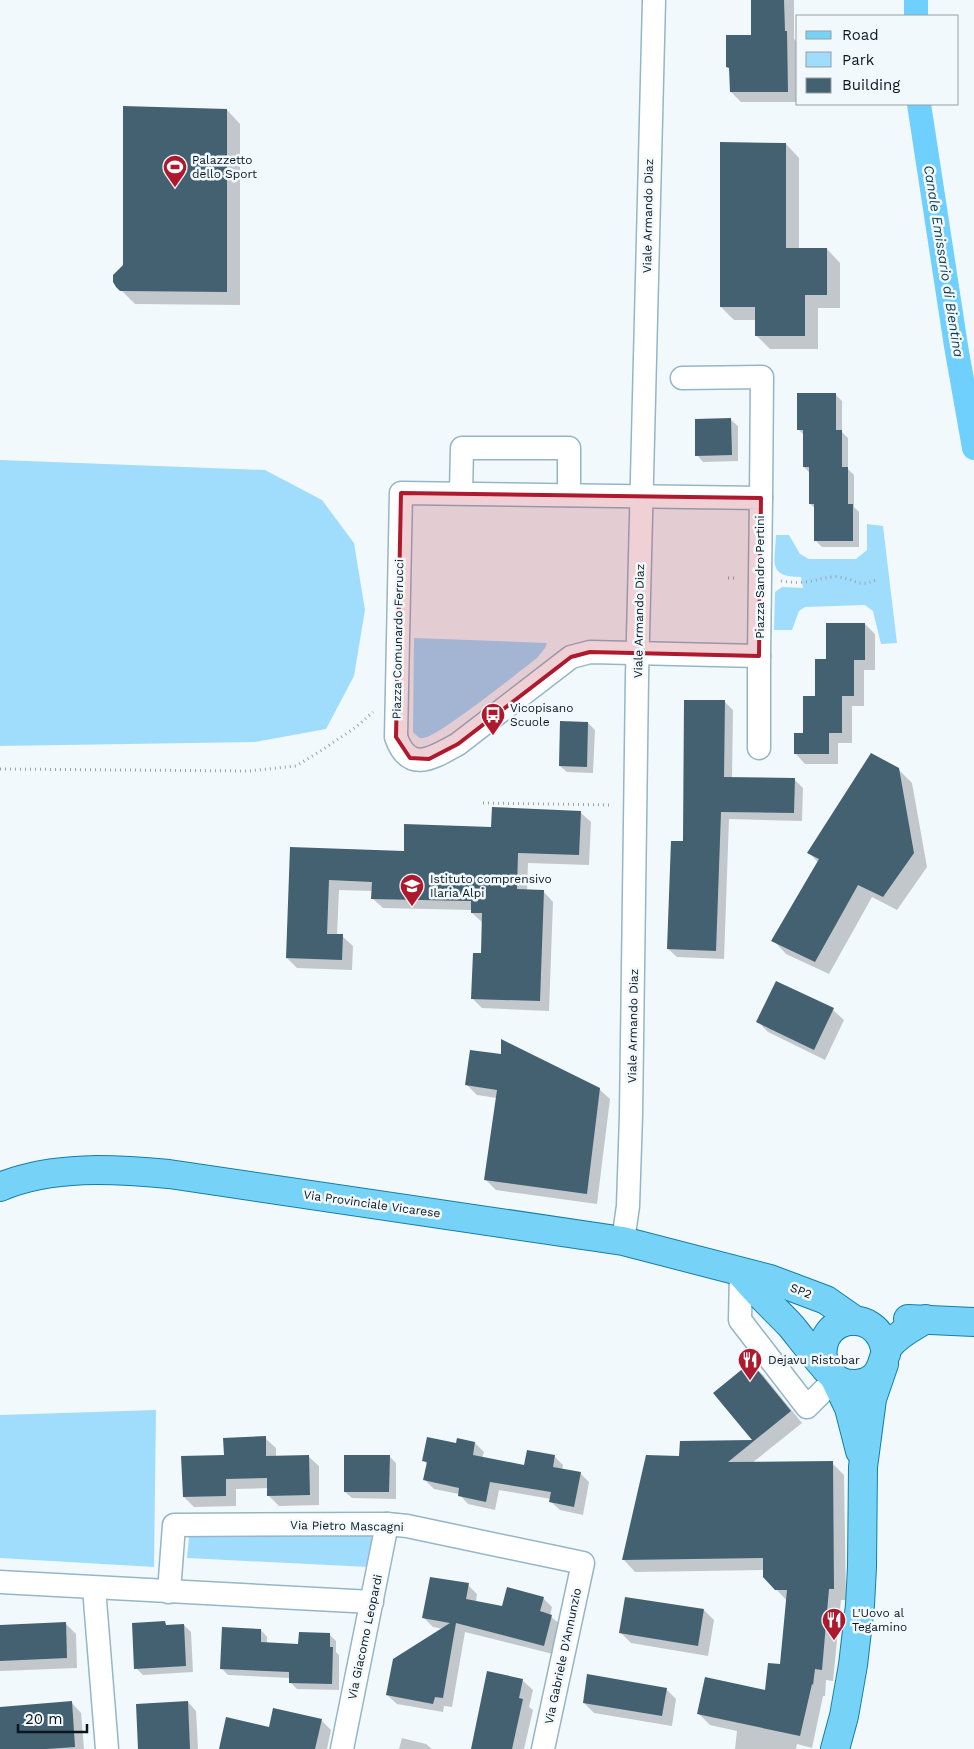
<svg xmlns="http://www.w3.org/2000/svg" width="974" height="1749" font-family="'Work Sans',sans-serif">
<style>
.green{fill:#a0ddfd}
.shadow{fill:#0003}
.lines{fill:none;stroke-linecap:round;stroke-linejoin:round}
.canal{stroke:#6fcffd;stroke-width:24}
.building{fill:#436171}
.minor-casing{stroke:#94b6c8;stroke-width:25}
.major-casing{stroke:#147ea7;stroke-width:30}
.path{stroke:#9aa3a8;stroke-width:3;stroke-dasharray:1 4;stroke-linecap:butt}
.minor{stroke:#fff;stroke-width:22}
.major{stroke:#76d3f7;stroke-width:28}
.marked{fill:#ae192d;fill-opacity:0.2;stroke:#ae192d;stroke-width:4;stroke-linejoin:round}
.labels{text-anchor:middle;stroke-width:5;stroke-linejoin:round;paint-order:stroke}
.poi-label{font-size:12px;fill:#0a171e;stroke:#f2f9fd;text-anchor:start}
.street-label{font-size:12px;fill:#0a171e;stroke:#f2f9fd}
.water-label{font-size:14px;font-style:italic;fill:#113c4f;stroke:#f2f9fd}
</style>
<rect width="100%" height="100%" fill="#f2f9fd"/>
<!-- green -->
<g class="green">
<path d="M0,460L265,470L322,500L354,543L365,610L354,676L326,729L255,742L0,746Z"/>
<path d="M867,524L883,526L897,643L881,644L873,611L865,605L805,607L799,611L792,630H774L775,592L782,587L803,588L801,577C767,577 775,562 776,535H789L800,554L809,559H856L867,550Z"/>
<path d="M414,638L547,643L545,648L537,658C520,671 437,738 423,738C419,739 416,735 413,732Z"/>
<path d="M156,1410L154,1567L0,1558V1415Z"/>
<path d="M372,1534L368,1567L187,1558L189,1537Z"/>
</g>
<!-- shadow -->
<g class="shadow">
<path d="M752,0H794V39L797,42L798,102H741L731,92L752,36Z"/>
<path d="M227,110L240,124V305L135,304L121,290L124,266Z"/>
<path d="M786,144L799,158V249H827L840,263V308H818V349H770L756,335V320H734L721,307Z"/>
<path d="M835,394L842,401V432L848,438V469L854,475V507L859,512V547H822L816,541V509L810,504V473L804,467V435L798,429Z"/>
<path d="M731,420L738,426V461L703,462L697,455Z"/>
<path d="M865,624L875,634V670H864V706H852V743H838V764H805L795,753L805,734L827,661Z"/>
<path d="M724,701L733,710L732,778L794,779L803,788L802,821L729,819L724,959L677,957L668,949L684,843Z"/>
<path d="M588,723L595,730L593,773L567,772L560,766Z"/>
<path d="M898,769L912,783L927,867L897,910L872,897L829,974L786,954L773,940L818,862L809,853Z"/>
<path d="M580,812L591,822L589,865L528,863L527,891H543L553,902L549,1011L482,1008L472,998L482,955L483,923L472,913V910L383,908L372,898L373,891L339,890L337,935L342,936L353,946L352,970L297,968L287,958L291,848L405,852L493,829Z"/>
<path d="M776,982L833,1010L844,1020L825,1060L768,1032L758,1022Z"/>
<path d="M467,1085L599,1089L610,1099L597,1204L496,1190L485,1179L497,1098L477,1095Z"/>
<path d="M751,1364L763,1375L802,1423L752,1463H832L844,1475L846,1600H841L833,1681L826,1680L825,1696H823L812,1748L797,1744L796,1749H735L737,1731L710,1725L698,1713L766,1692L781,1665L787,1601L776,1589L764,1570L635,1572L624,1560L680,1457L681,1442L754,1441L715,1393Z"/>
<path d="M265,1438L276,1448V1457L308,1456L319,1466V1505L279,1506L268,1495V1488L236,1489V1506L194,1507L184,1497L225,1456Z"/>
<path d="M475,1443L484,1452L482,1458L525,1467L554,1456L563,1465L562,1470L580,1473L589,1482L583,1515L560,1510L551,1502V1499L499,1490L495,1510L468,1504L459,1494L434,1489L425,1480L428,1465L424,1461L457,1444Z"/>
<path d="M389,1456L396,1463V1499L352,1498L345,1492Z"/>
<path d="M468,1585L477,1594L476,1602L503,1608L543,1598L552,1607L550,1616L561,1625L553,1654L465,1632L452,1707L444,1706L443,1712L397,1704L387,1695L443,1629L433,1627L423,1617Z"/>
<path d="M704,1610L714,1620L708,1656L631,1643L621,1633Z"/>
<path d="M65,1623L76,1634L77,1668L0,1671V1626Z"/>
<path d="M164,1623L167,1626L184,1625L191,1632L193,1672L143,1675L136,1668Z"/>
<path d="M261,1630L267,1637V1643L300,1645L329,1634L336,1641V1652L339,1655V1690L297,1689L290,1682V1678L228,1675L221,1668Z"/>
<path d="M522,1680L533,1690L529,1707L533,1710L524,1749H472Z"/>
<path d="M666,1689L676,1699L672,1726L594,1713L584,1703Z"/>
<path d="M71,1702L81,1713L84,1749H1L0,1708Z"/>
<path d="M188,1702L196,1711L198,1749H139Z"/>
<path d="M321,1720L331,1730L327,1749H220L270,1728Z"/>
<path d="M402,1738L426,1744L432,1749H399Z"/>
</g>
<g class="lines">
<!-- canal -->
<g class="canal">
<path d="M916,0V16"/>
<path d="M919,104L956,346L974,448"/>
</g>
</g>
<!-- building -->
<g class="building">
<path d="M751,0H784L785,31H787L788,92H730L729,68L726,67V35H751Z"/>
<path d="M123,106L227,109V292L124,291H120L116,287L113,282V275L123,265Z"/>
<path d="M720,142L786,143V248H827V295H805V336H755V307H720Z"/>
<path d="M797,393H836V430H842V467H848V504H853V541H814V504H809V467H803V430H797Z"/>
<path d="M731,418L732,455L695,456V419Z"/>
<path d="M826,623H865V660H854V696H842V733H829V754H794V733H803V696H815V659H826Z"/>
<path d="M684,700H725L724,777L795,778L794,813L721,812L716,951L667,949L671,841H683Z"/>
<path d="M560,721L588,722L587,767L559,766Z"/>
<path d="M871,753L899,768L914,853L883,897L858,885L815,962L771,941L819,859L807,853Z"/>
<path d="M492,807L581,811L579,855L518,853L517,889L544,890L540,1001L471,999L473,953H481L482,913H471V901L371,899L372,882L329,880L327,934H343L342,960L286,958L290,847L404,851V824L491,827Z"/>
<path d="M776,981L834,1008L814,1050L756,1022Z"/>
<path d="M501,1039L600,1088L587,1194L484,1180L497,1090L465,1085L470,1050L501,1054Z"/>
<path d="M751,1362L791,1411L728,1462L833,1461L834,1589H829L822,1670L815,1669L813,1685L812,1684L800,1736L697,1714L705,1677L765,1690L768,1663L780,1664L787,1590H775L763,1577V1558L622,1560L646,1455L679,1456L680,1441L752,1440L713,1393Z"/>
<path d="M266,1436V1456L309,1455L310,1495L267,1496V1478L226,1479V1496L183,1497L181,1456L224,1455L223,1438Z"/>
<path d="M427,1437L456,1443L457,1438L475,1442L473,1455L524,1465L527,1450L555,1455L553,1467L581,1472L574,1507L549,1502L551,1492L490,1482L486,1502L458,1496L459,1488L423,1480L427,1462L422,1461Z"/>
<path d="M344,1455H390L389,1492H344Z"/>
<path d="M430,1577L469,1583L466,1599L502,1606L507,1587L544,1597L540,1611L552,1615L544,1646L456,1623L443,1698L435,1697L433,1704L386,1695L393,1659L450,1623L422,1618Z"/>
<path d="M625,1597L704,1609L698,1646L619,1633Z"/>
<path d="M165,1621L166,1625L184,1624L186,1666L134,1669L132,1623Z"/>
<path d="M66,1622L67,1658L0,1661V1625Z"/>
<path d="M222,1627L261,1629V1642L298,1644L299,1632L330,1633V1647H333L332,1684L289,1683V1672L220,1669Z"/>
<path d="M487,1671L523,1679L519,1698L523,1699L512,1749H471Z"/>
<path d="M587,1674L667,1688L662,1716L583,1703Z"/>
<path d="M72,1701L75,1747L46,1749H0V1707Z"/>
<path d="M188,1701L190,1749H138L136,1704Z"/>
<path d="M273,1708L322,1719L315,1749H219L226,1717L269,1727Z"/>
</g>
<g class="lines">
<defs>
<g id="minor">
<path d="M682,378L762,377L761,498"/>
<path d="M401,493L761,498L759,656L590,652L571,657L458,744C433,758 409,774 396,737Z"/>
<path d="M461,493L462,448H569V495"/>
<path d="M759,748V656"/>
<path d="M623,1241L628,1206L631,1115L637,676L654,0"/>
<path d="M741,1273L740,1320L807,1407L835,1379"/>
<path d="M0,1582L372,1602"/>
<path d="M94,1588L107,1749"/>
<path d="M169,1592L174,1525L387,1524L407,1526L583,1563L543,1749"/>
<path d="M342,1749L387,1524"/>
</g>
<g id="major">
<path d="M0,1187C52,1165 114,1169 169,1174L623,1241L770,1279L826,1300L856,1321"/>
<path d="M741,1273C756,1292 774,1308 791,1326C802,1339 829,1377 842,1382C852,1386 866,1384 874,1377C884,1368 882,1356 889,1346C898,1334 913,1327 926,1319"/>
<path d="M908,1319L974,1322"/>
<path d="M826,1369C806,1318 879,1299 886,1354"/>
<path d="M835,1379L849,1408L860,1451"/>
<path d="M835,1749L844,1716L853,1665L860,1605L862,1567L863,1467L872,1399L884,1364"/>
</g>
</defs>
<!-- minor casing -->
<use href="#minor" class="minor-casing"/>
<!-- major casing -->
<use href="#major" class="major-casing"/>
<!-- path -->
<g class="path">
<path d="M728,578H738"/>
<path d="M781,581C789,582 797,583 805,582C817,581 827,576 839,577C856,579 857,588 876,580"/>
<path d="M0,769L249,771L296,766L322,750L356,727L373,712"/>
<path d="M483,803L611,805"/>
</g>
<!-- minor -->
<use href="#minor" class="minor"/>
<!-- major -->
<use href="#major" class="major"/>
</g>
<!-- marked area -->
<path class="marked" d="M401,493L761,498L759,656L590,652L571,657L458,744L429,759L410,758L396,737Z"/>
<!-- icons -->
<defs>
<symbol id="stadium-pin" viewBox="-11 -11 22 30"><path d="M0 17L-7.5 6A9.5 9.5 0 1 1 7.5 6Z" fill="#ae192d" stroke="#f2f9fd"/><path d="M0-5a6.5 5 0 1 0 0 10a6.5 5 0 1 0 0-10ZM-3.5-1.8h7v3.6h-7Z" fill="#fff"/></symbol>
<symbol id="bus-pin" viewBox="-11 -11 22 30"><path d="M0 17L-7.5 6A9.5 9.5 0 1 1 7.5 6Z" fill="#ae192d" stroke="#f2f9fd"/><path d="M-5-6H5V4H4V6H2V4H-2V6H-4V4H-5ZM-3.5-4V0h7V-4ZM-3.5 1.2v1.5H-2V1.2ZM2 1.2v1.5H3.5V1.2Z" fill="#fff"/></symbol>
<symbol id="school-pin" viewBox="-11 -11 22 30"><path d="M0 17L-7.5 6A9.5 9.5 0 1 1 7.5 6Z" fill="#ae192d" stroke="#f2f9fd"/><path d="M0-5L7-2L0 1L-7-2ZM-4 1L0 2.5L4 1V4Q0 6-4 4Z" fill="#fff"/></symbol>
<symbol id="restaurant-pin" viewBox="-11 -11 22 30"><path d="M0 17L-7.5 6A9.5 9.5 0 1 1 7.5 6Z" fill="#ae192d" stroke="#f2f9fd"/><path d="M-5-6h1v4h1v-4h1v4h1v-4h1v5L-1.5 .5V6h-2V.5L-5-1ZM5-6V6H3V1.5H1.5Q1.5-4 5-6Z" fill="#fff"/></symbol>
</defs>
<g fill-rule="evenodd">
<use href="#stadium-pin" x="161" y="153" width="28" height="38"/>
<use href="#bus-pin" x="479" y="701" width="28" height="38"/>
<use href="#school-pin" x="398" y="872" width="28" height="38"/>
<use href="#restaurant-pin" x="736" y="1346" width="28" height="38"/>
<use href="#restaurant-pin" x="820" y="1606" width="28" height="38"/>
</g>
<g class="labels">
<!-- poi labels -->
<g class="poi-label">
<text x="192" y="164">Palazzetto<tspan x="192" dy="14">dello Sport</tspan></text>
<text x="510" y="712">Vicopisano<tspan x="510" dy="14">Scuole</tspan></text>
<text x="430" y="883">Istituto comprensivo<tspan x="430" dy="14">Ilaria Alpi</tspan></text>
<text x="768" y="1364">Dejavu Ristobar</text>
<text x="852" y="1617">L'Uovo al<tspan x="852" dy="14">Tegamino</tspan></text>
</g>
<!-- street labels -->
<g class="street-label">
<text transform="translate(648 216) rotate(-89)" y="4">Viale Armando Diaz</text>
<text transform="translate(760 577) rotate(-90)" y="4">Piazza Sandro Pertini</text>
<text transform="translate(639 621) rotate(-89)" y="4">Viale Armando Diaz</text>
<text transform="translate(398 639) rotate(-89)" y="4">Piazza Comunardo Ferrucci</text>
<text transform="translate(633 1026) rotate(-89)" y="4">Viale Armando Diaz</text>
<text transform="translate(372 1204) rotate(8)" y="4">Via Provinciale Vicarese</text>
<text transform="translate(801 1291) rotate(21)" y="4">SP2</text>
<text transform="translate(347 1526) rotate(1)" y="4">Via Pietro Mascagni</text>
<text transform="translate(365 1637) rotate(-78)" y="4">Via Giacomo Leopardi</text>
<text transform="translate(563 1656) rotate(-78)" y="4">Via Gabriele D'Annunzio</text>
</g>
<!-- water labels -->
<g class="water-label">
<text transform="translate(944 261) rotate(81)" y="5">Canale Emissario di Bientina</text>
</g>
</g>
<!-- legend -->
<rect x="796" y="15" width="162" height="90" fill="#f2f9fd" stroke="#959fa4"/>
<rect x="806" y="31" width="25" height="8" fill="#76d3f7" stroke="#959fa4"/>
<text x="842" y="40" font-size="15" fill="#0a171e">Road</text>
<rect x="806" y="52" width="25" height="15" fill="#a0ddfd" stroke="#959fa4"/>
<text x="842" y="65" font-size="15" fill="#0a171e">Park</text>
<rect x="806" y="78" width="25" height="15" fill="#436171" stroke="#959fa4"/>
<text x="842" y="90" font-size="15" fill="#0a171e">Building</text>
<!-- scale -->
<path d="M18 1724v8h69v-8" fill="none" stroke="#0a171e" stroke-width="2.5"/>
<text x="25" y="1724" font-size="15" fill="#0a171e" stroke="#f2f9fd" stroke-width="4" paint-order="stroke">20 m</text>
</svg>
